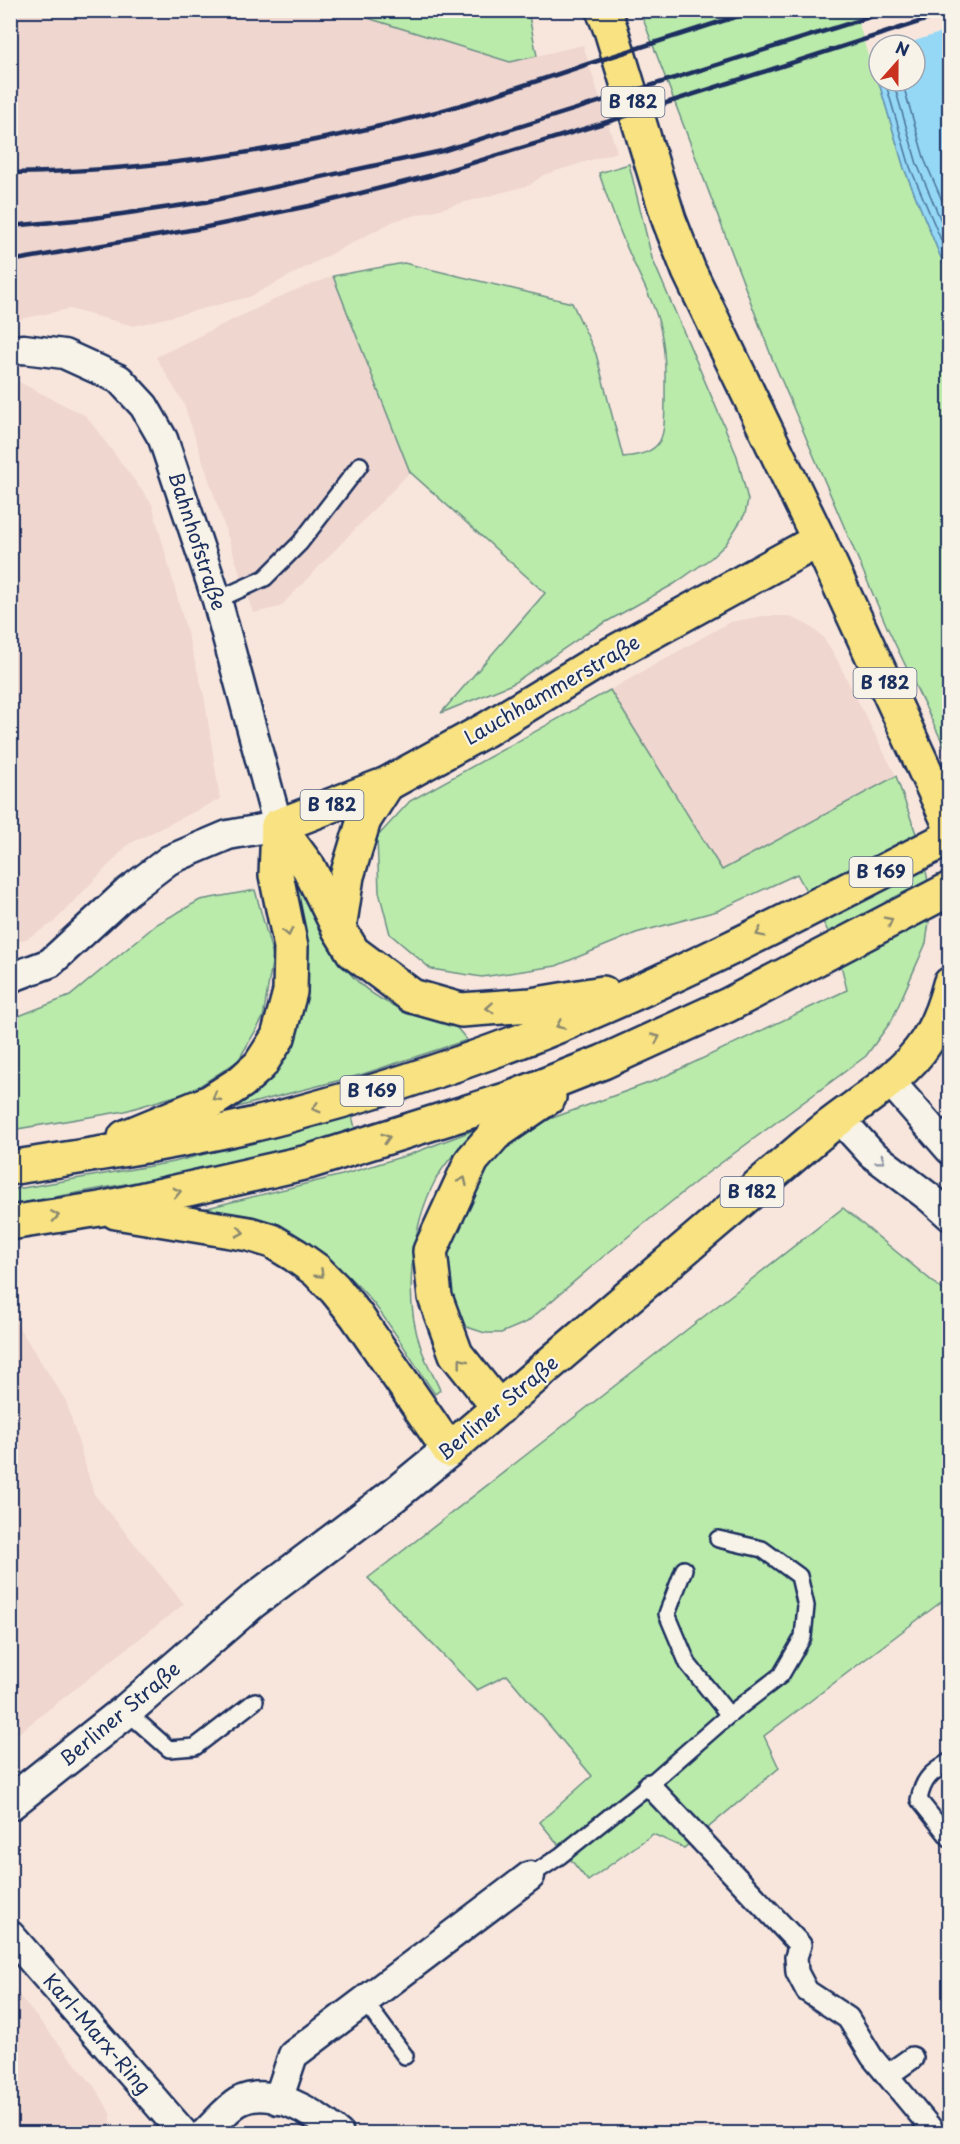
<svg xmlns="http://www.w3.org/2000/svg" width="960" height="2144" font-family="'Playpen Sans',sans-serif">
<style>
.built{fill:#efd6cf}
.green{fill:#baebab;stroke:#6a8d84;stroke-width:1.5}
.water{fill:#94d8f6;stroke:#6494b9;stroke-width:1.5;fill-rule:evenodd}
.pier{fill:#f8e6dc}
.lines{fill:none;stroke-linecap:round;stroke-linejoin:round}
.shore{stroke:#4b739b;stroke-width:1.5}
.service-casing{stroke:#1b2f5e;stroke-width:20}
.pedestrian-casing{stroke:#1b2f5e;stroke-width:26}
.minor-casing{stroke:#1b2f5e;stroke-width:33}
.secondary-casing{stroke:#1b2f5e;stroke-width:38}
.primary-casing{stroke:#1b2f5e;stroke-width:38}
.trunk-casing{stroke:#1b2f5e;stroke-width:38}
.service{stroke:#f7f3e8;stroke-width:15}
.pedestrian{stroke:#f7f3e8;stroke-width:21}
.minor{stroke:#f7f3e8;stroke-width:28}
.secondary{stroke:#f7f3e8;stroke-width:33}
.primary{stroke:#f8e281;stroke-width:33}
.trunk{stroke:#f8e281;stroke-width:33}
.rail{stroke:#1b2f5e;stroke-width:4.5}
.oneway{stroke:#8a8870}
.oneway2{stroke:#8991a3}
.labels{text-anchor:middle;stroke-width:4.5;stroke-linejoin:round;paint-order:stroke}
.shield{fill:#f7f3e8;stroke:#5d6a87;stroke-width:1.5}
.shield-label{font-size:18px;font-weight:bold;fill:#1b2f5e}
.street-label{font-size:20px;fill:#1b2f5e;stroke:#f7f3e8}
</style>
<rect width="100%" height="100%" fill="#f8e6dc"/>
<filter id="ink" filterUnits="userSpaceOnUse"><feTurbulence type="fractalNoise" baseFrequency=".0167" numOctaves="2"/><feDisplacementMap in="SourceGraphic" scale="12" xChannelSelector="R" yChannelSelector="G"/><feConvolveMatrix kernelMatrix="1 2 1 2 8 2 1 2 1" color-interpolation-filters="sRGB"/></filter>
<g filter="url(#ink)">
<!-- built -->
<g class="built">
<path d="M11,11H345L510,62L583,45L617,152L543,175L530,185L394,221L249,297L134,326L69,309L11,321Z"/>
<path d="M333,276L410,472L280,607L253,613L184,404L156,357L288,293Z"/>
<path d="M11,378L86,416L152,504L204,695L220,799L129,844L53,923L28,938L11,944Z"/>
<path d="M763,616H788L808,625L822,636L833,652L896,776L722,870L610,690L730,622Z"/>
<path d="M11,1315L66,1401L94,1494L184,1604L11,1739Z"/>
<path d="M11,1986L98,2091L111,2115L110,2133H11Z"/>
</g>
<!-- green -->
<g class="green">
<path d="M345,11H528L537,56L510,62Z"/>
<path d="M640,11H858L904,168L949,277V756L887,627L772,358Z"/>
<path d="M629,164L652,258L737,456L748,500L745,514L726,544L711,558L674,584L590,631L512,684L441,713L545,593L410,472L333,276L404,263L572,303L596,354L623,457C666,454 664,436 665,401C665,378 666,355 661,332C656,306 643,284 632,259C619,231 609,203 599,173Z"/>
<path d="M610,690L722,870L896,776L921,848L932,900L926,943L892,1020L866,1056L702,1177L604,1256L527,1322L501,1333H485L464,1326L448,1301L446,1234L460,1200L503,1145L536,1124L657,1080L847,990L837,948L797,874L717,911L636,933L556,966L482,977L431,969L390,934L379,892L377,837L410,801Z"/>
<path d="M305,880C327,944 344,992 415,1014C426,1018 440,1019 452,1022L467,1040L360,1075L237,1107L235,1102L288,1048L301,1017L307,978L306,945L294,882Z"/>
<path d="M255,890L273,956L263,1018L238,1061L192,1091L125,1111L11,1130V1019L70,996L157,924L200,900Z"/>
<path d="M352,1116L356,1132L245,1162L11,1205V1190L174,1162Z"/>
<path d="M477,1129C462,1145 447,1160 436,1179C411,1226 403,1298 421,1348C426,1363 434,1376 440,1390L435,1394C413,1363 394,1328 370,1299C326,1247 269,1220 203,1209L342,1175L411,1154Z"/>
<path d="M843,1208L949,1295V1596L764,1736L779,1768L684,1848L653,1834L588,1881L540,1822L592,1776L507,1675L477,1690L368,1578Z"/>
</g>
<!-- water -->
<path class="water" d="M858,11H949V277L904,168ZM879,45H915V81H879Z"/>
<!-- pier -->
<path class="pier" d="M855,10L949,11V30L902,45H879V52L868,56Z"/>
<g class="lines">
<!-- shore -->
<g class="shore">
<path d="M885,81L910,167L950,261"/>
<path d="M893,81L917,164L950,242"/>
<path d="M902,81L925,161L950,219"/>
</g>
<defs>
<g id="service">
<path d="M217,600L265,578L300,543L360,465"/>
<path d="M684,1569L667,1614L688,1664L729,1715"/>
<path d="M126,1711L169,1749L195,1747L255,1701"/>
<path d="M950,1761C932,1772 923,1778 919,1800L950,1839"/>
<path d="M530,1876L560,1856L649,1785L729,1715L781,1675L803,1637L806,1606L799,1576L762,1549L718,1539"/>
<path d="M365,2002L405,2056"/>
</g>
<g id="pedestrian">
<path d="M649,1785L800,1945L796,1957L797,1972L807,1991L848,2018L872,2057L936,2134"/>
<path d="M888,2075L912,2058"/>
</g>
<g id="minor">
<path d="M10,350L24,349L64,354L119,379L144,406L163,439L217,600L278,826L228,835L169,860L127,892L50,963L10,978"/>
<path d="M889,1080L950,1150"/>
<path d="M840,1119L872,1154L930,1198L950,1216"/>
<path d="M10,1935L184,2134"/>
<path d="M278,2100L293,2055L530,1876"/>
<path d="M204,2134C215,2124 226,2109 238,2102C270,2084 315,2113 339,2134"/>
</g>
<path id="secondary" d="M10,1803L126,1711L253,1601L394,1495L449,1450"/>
<g id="primary">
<path d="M603,10L611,30L669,220L689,271L819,540L947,818L950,827"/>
<path d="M278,826L387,784L487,729L597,662L819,540"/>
<path d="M449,1450C570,1347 691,1244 812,1140C847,1109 901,1081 926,1042C938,1024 945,1004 950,984"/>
</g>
<g id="trunk">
<path d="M278,826L309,868L339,929L353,952L412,996L461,1010L531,1005L603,993"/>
<path d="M339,929L347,876L364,820L387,784"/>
<path d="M125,1137L210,1102L241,1082L260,1065L278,1037L290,992L291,947L276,875L278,826"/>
<path d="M10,1168C101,1153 193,1141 283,1117C370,1094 457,1066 541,1033C681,977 816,906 950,837"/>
<path d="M116,1212L249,1234L272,1241L295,1255L316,1270L335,1289L356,1315L449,1450"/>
<path d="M10,1223L100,1209L308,1162L509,1099L603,1062L728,1005L950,889"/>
<path d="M499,1408L456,1354L435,1297L430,1251L472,1160L495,1134L549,1097"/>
</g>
</defs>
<!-- service casing -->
<use href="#service" class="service-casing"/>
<!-- pedestrian casing -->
<use href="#pedestrian" class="pedestrian-casing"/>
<!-- minor casing -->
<use href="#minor" class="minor-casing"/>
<!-- secondary casing -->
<use href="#secondary" class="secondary-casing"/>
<!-- primary casing -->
<use href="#primary" class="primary-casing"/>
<!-- trunk casing -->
<use href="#trunk" class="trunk-casing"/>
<!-- service -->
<use href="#service" class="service"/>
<!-- pedestrian -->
<use href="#pedestrian" class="pedestrian"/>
<!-- minor -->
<use href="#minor" class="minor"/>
<!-- secondary -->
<use href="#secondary" class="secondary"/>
<!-- primary -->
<use href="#primary" class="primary"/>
<!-- trunk -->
<use href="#trunk" class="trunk"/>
<!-- rail -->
<g class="rail">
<path d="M10,173C151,171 292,150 428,114C482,100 535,82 588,64C644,46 701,28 757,10"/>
<path d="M10,226L87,219L205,202L442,151L892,10"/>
<path d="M10,261L202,228L309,206L429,176L607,122L950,12"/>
</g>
</g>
<!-- one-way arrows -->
<defs><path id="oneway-chevron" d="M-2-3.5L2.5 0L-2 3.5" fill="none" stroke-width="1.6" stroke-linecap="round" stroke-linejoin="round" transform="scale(1.5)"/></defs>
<g class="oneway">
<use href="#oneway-chevron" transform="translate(889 921) rotate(-27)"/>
<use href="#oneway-chevron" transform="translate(288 932) rotate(78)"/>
<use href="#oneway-chevron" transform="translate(760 933) rotate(154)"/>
<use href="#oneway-chevron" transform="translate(490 1008) rotate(176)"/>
<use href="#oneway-chevron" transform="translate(560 1025) rotate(157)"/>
<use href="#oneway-chevron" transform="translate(656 1038) rotate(-24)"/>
<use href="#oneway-chevron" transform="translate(216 1097) rotate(149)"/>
<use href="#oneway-chevron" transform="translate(316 1108) rotate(164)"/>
<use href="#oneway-chevron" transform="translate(386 1138) rotate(-17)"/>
<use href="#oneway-chevron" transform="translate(463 1181) rotate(-65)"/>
<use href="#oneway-chevron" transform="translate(177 1192) rotate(-13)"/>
<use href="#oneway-chevron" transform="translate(55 1216) rotate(-9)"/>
<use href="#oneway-chevron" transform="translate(240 1232) rotate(10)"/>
<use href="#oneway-chevron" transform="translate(320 1274) rotate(43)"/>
<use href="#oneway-chevron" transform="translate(462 1362) rotate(-128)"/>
</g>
<use class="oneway2" href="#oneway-chevron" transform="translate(881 1160) rotate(37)"/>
</g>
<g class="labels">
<!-- shield labels -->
<g class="shield">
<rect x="601.5" y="87" width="63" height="30" rx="4.5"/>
<rect x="853.5" y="668" width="63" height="30" rx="4.5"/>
<rect x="300.5" y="790" width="63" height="30" rx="4.5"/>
<rect x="849.5" y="857" width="63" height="30" rx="4.5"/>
<rect x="340.5" y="1076" width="63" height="30" rx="4.5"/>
<rect x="720.5" y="1177" width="63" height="30" rx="4.5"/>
</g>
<g class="shield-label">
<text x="633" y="108">B 182</text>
<text x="885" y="689">B 182</text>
<text x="332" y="811">B 182</text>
<text x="881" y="878">B 169</text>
<text x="372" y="1097">B 169</text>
<text x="752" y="1198">B 182</text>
</g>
<!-- street labels -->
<g class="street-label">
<text transform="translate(197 541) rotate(72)" y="7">Bahnhofstraße</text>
<text transform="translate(552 690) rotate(-30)" y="7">Lauchhammerstraße</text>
<text transform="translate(498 1408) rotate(-40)" y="7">Berliner Straße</text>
<text transform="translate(120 1714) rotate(-40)" y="7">Berliner Straße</text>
<text transform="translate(97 2034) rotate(49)" y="7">Karl-Marx-Ring</text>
</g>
</g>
<!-- margin -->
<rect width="960" height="2144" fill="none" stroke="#f7f3e8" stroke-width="36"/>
<rect x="18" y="18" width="924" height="2108" fill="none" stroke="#1b2f5e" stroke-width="2" filter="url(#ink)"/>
<!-- north arrow -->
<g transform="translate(897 63) rotate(21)"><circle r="28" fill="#f7f3e8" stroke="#9fa5b1" stroke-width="1.5"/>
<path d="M0-4.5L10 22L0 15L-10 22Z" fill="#c8321e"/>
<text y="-9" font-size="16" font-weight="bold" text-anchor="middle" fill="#1b2f5e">N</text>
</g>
</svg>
